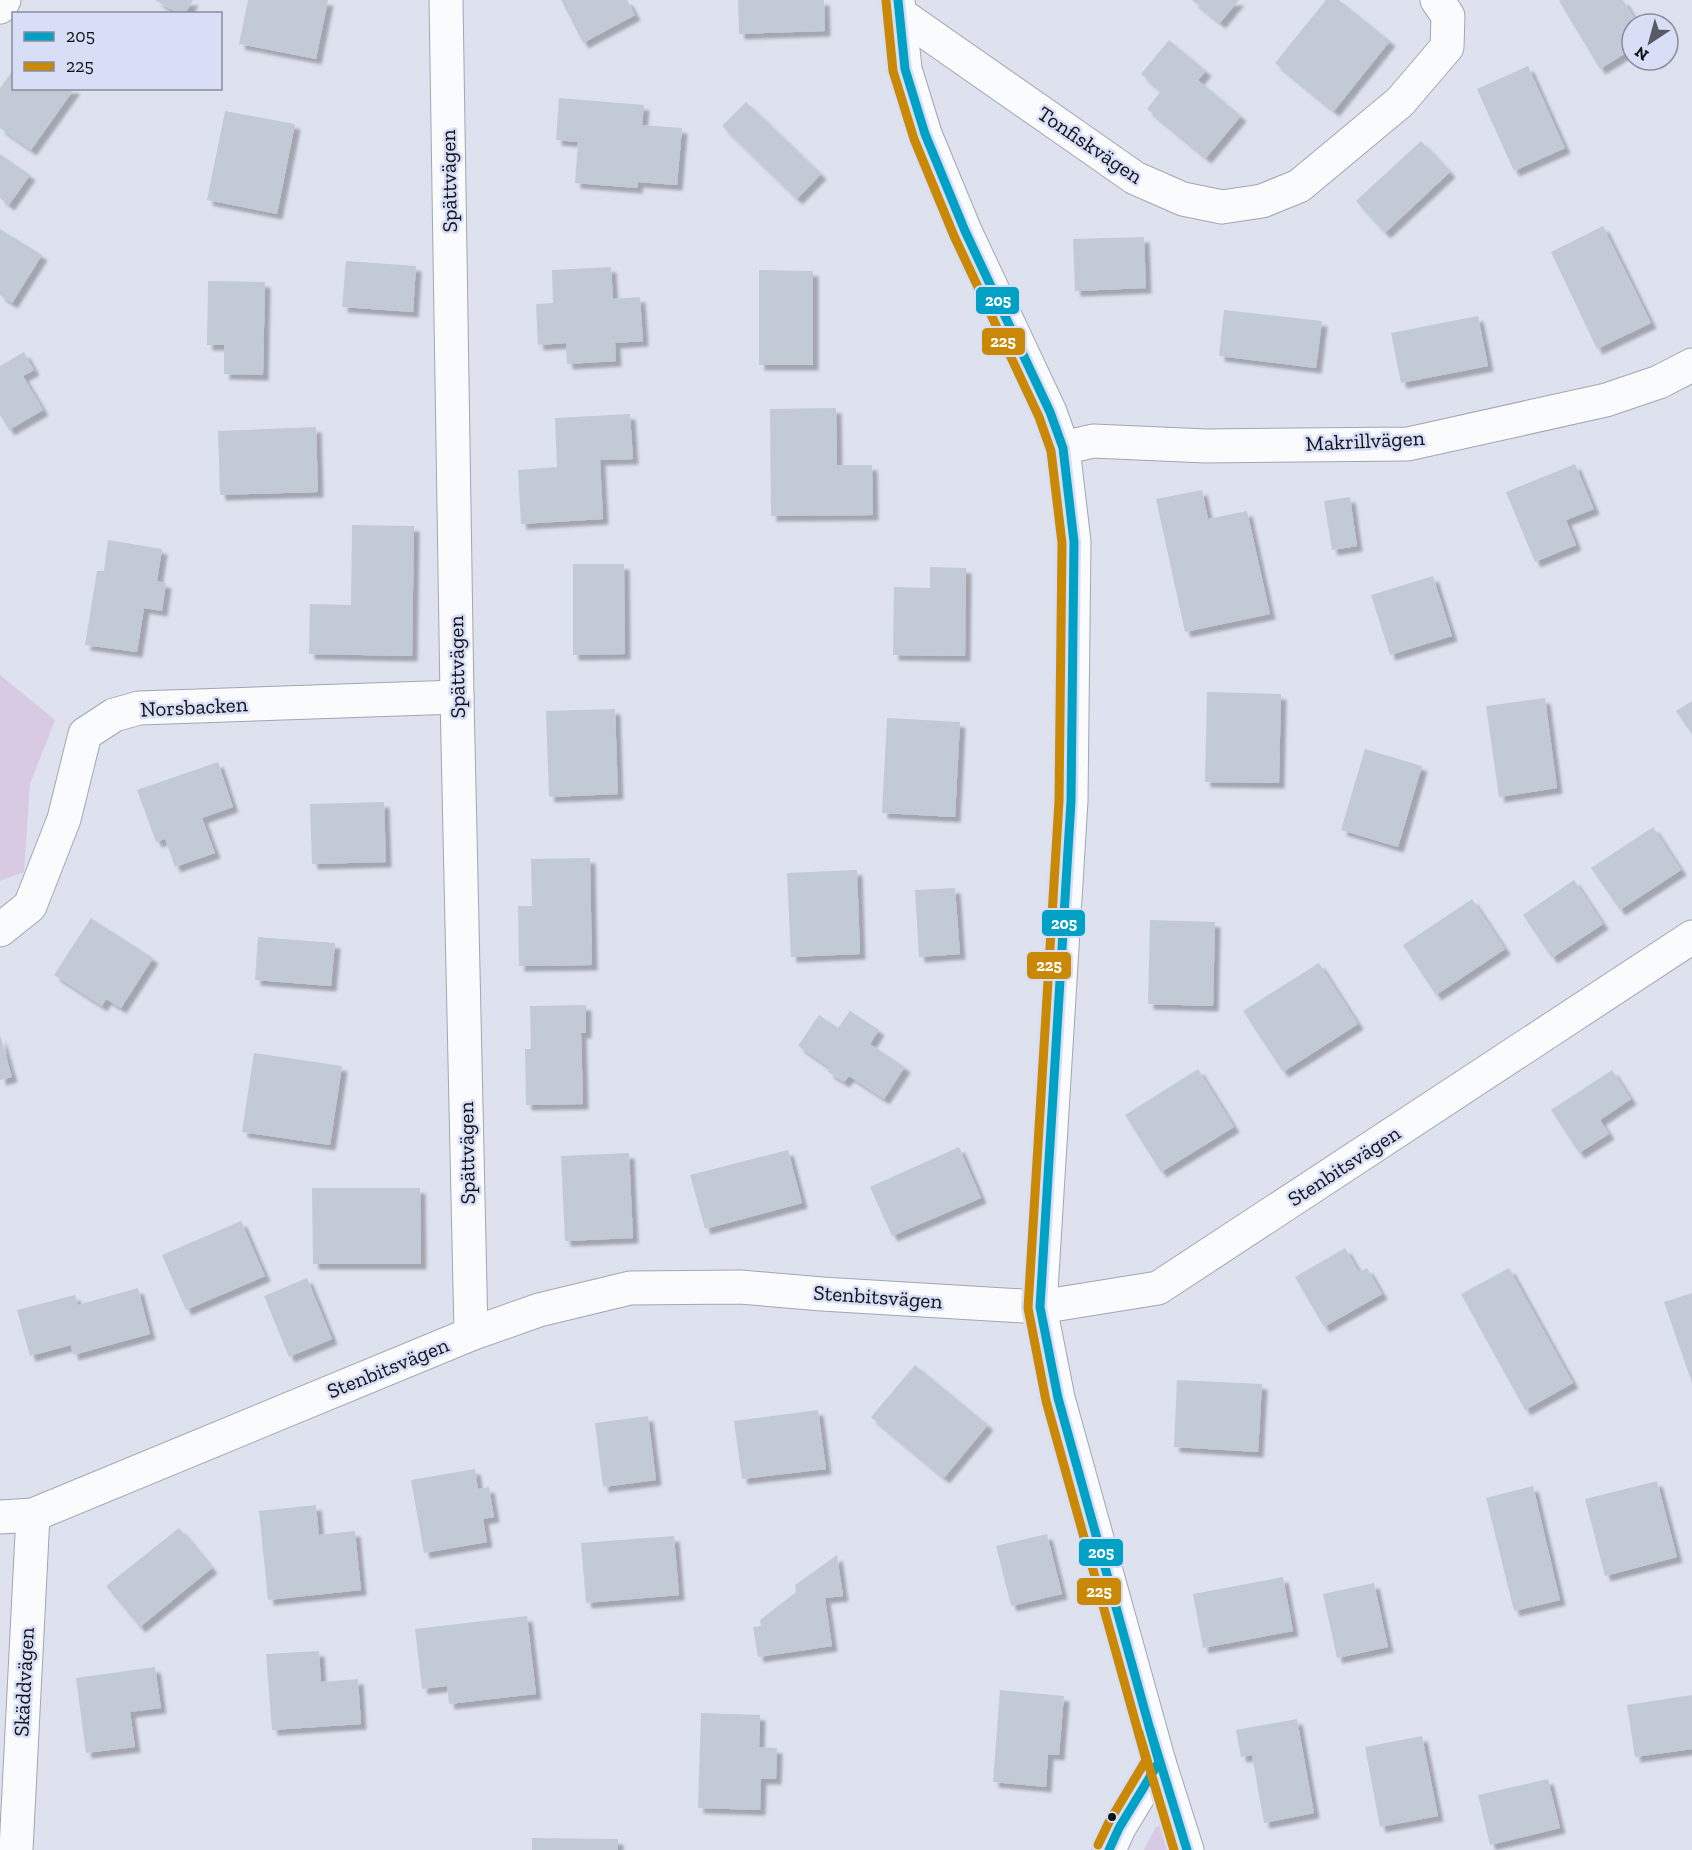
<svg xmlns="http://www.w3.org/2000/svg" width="1692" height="1850" font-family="'Zilla Slab',serif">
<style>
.green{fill:#d8cae3}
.building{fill:#c2cad6;filter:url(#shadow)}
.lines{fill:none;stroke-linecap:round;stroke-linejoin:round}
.minor-casing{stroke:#a2a6af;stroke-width:35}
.tertiary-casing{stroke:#a2a6af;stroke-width:35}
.minor{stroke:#fafbfd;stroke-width:33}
.tertiary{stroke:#fafbfd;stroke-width:33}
.bus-1-casing{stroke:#d8def5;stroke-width:14}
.bus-2-casing{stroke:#d8def5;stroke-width:14}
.bus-1{stroke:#01a1c5;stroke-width:9}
.bus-2{stroke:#c98805;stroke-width:9}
.bus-dot{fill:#101219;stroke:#d8def5;stroke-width:2}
.labels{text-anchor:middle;stroke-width:5;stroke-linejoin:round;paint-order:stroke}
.street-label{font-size:21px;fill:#101219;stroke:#d8def5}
.line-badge{stroke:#d8def5;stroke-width:2}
.badge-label{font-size:16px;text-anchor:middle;font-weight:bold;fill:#fff}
</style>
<defs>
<filter id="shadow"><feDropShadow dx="5.5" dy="5.5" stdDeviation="1.5" flood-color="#0004"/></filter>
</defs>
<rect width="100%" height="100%" fill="#dee2ef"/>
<!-- green -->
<g class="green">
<path d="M0,675L55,720L30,784L24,872L0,881Z"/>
<path d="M1158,1826H1161L1167,1850H1144L1155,1828Z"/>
</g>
<!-- building -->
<g class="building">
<path d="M155,0H193L185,14H179Z"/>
<path d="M248,0H328L316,59L239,44Z"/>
<path d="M561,0H627L635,15L583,43Z"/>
<path d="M738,0H824L825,31L739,34Z"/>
<path d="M1192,0H1239L1220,23Z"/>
<path d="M1326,0H1339L1390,41L1334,111L1275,63Z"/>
<path d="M1561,0H1623L1638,24H1632V49L1600,69L1559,1Z"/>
<path d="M1169,40L1206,71L1198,80L1241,116L1206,158L1147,109L1161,91L1141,74Z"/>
<path d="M1528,66L1565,148L1514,171L1477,89Z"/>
<path d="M14,69V88H75L31,150L0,128V88Z"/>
<path d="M559,98L644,105L642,125L682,128L677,185L638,182L637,188L575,183L578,142L556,140Z"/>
<path d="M746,102L821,174L797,199L722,126Z"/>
<path d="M225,111L295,124L277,214L207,200Z"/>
<path d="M1421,141L1450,172L1385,233L1356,201Z"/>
<path d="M0,154L30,175L9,205L0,198Z"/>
<path d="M1603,226L1651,323L1597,349L1551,252Z"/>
<path d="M0,229L42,255L12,303L0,295Z"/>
<path d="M1144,237L1146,288L1075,291L1073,239Z"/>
<path d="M346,261L416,266L413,312L342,307Z"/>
<path d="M611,267L613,299L640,297L643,341L615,343L616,361L567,364L566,343L538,345L536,304L553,303L552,270Z"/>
<path d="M759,270L813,271V365H759Z"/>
<path d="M208,281L265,282L263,375L224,374V345H207Z"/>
<path d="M1224,310L1322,321L1316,368L1219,356Z"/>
<path d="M1478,316L1488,366L1401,383L1391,333Z"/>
<path d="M24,352L34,370L23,376L43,410L9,430L0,415V366Z"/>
<path d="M836,408L837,465H872L873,515L771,516L770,409Z"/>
<path d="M630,414L633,459L600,460L603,519L521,524L518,470L557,467L555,418Z"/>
<path d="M316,427L318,492L220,495L218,431Z"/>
<path d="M1575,464L1594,509L1566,520L1576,545L1535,562L1506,492Z"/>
<path d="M1202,490L1208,519L1247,511L1270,614L1185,632L1156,499Z"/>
<path d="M1350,497L1357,546L1332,550L1324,501Z"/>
<path d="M352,525L414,526L412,656L309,654L310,604L351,605Z"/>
<path d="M108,540L162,549L157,581L166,583L162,611L144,608L137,652L85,645L97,571H104Z"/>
<path d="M573,564H624L625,654L573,655Z"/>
<path d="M930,567L966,568L965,656L893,655L894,587L930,588Z"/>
<path d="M1433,576L1452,636L1390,655L1371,595Z"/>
<path d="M1207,692L1281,694L1279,783L1205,782Z"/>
<path d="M1545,698L1557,788L1499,797L1486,706Z"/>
<path d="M1692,701V734L1676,711Z"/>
<path d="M615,709L618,794L549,797L546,711Z"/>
<path d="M887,718L960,722L955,817L882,813Z"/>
<path d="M1365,749L1422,766L1398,847L1341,830Z"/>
<path d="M218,762L233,807L202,818L215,853L175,867L165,839L156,842L137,790Z"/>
<path d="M384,802L386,862L312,864L310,804Z"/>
<path d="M1653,827L1681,870L1620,910L1591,868Z"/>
<path d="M590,858L592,965L519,966L518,906H532L531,859Z"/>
<path d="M857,870L860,954L791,957L787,873Z"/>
<path d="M1574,880L1603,924L1552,958L1523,915Z"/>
<path d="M955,888L960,954L919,957L915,890Z"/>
<path d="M1472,899L1505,949L1436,995L1403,945Z"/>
<path d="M91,918L153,958L121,1008L106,999L102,1006L54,975Z"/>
<path d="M1150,920L1215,922L1213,1006L1148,1004Z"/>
<path d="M258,937L335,943L331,986L255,980Z"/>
<path d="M1319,963L1358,1024L1283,1072L1243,1011Z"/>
<path d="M586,1005V1033H581L583,1104L526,1105L525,1049H531L530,1006Z"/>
<path d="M850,1011L879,1030L870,1044L905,1067L884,1099L849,1076L844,1082L828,1072L830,1068L798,1046L819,1015L838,1028Z"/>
<path d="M0,1035L12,1077L0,1080Z"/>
<path d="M254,1053L342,1066L330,1145L242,1132Z"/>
<path d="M1198,1069L1234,1127L1161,1172L1125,1115Z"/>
<path d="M1612,1070L1631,1099L1600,1120L1609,1134L1579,1153L1551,1110Z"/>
<path d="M959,1147L981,1198L892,1236L870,1187Z"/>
<path d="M788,1150L802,1203L705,1229L690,1175Z"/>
<path d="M629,1153L633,1238L565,1241L561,1156Z"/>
<path d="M312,1188H420L421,1264H313Z"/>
<path d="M241,1221L265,1276L186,1310L162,1255Z"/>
<path d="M1345,1248L1359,1272L1367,1268L1382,1294L1324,1327L1295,1277Z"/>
<path d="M1509,1268L1573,1383L1525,1410L1461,1294Z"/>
<path d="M307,1278L332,1339L289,1357L264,1296Z"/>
<path d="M138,1288L150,1334L73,1355L71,1345L30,1356L17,1310L75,1295L78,1305Z"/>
<path d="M1692,1293V1383L1664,1302Z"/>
<path d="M915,1365L988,1425L944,1478L871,1417Z"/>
<path d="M1177,1380L1262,1384L1258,1452L1174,1447Z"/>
<path d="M818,1410L826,1469L742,1479L734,1421Z"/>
<path d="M648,1416L656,1480L603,1487L595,1423Z"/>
<path d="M475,1469L478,1489L489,1487L494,1517L483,1519L487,1542L424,1553L411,1480Z"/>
<path d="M1657,1481L1677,1557L1605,1576L1585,1499Z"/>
<path d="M1533,1486L1560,1600L1514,1611L1486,1498Z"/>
<path d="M316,1505L319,1535L355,1531L361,1590L268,1600L259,1511Z"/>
<path d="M179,1528L212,1568L140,1627L106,1586Z"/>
<path d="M1047,1534L1062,1594L1011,1606L996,1546Z"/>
<path d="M674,1536L679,1595L586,1603L581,1543Z"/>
<path d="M837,1555L843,1596L825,1598L832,1646L758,1657L753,1627L761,1626L760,1620L796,1592L795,1585Z"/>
<path d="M1283,1577L1293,1631L1203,1648L1193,1594Z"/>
<path d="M1374,1583L1388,1647L1337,1658L1323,1594Z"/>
<path d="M527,1616L536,1694L449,1704L447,1686L422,1689L415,1629Z"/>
<path d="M319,1651L321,1682L358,1679L361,1724L272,1730L266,1654Z"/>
<path d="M155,1667L161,1708L130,1712L135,1747L86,1753L76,1678Z"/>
<path d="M1000,1690L1064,1696L1059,1755L1048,1754L1046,1787L993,1782Z"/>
<path d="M1692,1695V1749L1635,1757L1627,1705Z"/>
<path d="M701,1713L760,1715L759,1747L777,1748L776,1779H761L760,1810L698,1808Z"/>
<path d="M1297,1719L1314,1813L1264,1823L1252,1755L1241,1757L1236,1730Z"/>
<path d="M1422,1736L1438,1816L1380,1827L1365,1747Z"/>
<path d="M1548,1779L1560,1828L1490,1845L1478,1795Z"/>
<path d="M532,1838L618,1839V1850H532Z"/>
</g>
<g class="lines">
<defs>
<g id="minor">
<path d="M446,0L457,697L471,1334"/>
<path d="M0,7L4,0"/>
<path d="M900,14L1135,178L1183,199L1222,207L1262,201L1299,186L1400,102L1447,47L1448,16L1437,0"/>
<path d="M1063,448L1093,441L1206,446L1408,444L1606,400L1659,382L1692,365"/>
<path d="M0,930L30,906L64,819L85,734L114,715L139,708L457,697"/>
<path d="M0,1517L33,1515L471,1334L539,1310L630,1288L740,1287L822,1294L1040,1307L1158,1288L1692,937"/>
<path d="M16,1850L33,1515"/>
</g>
<g id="tertiary">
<path d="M898,0L905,69L925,134L965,231L1050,412L1063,448L1074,542L1071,801L1040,1307L1058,1398L1159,1762L1187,1850"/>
<path d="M1109,1850L1119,1828L1159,1762"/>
</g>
</defs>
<!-- minor casing -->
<use href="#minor" class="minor-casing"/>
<!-- tertiary casing -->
<use href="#tertiary" class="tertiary-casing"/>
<!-- minor -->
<use href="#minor" class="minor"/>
<!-- tertiary -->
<use href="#tertiary" class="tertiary"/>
<defs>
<g id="bus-1">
<path d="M898,0L905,69L925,134L965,231L1050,412L1063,448L1074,542L1071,801L1040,1307L1058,1398L1159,1762L1119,1828L1109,1850"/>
<path d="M1150,1729L1187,1850"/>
</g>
<g id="bus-2">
<path d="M886,1L893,71L914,139L954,236L1039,417L1051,451L1062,543L1059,801L1028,1308L1046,1401L1146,1760L1109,1822L1098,1845"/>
<path d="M1139,1733L1174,1850"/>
</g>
</defs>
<!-- bus-1 casing -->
<use href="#bus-1" class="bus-1-casing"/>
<!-- bus-2 casing -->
<use href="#bus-2" class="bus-2-casing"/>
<!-- bus-1 -->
<use href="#bus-1" class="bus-1"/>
<!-- bus-2 -->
<use href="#bus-2" class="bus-2"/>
</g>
<!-- markers -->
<circle class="bus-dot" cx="1112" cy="1817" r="5"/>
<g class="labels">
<!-- street labels -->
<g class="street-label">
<text transform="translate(1090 145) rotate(34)" y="7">Tonfiskvägen</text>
<text transform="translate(449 181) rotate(-91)" y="7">Spättvägen</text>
<text transform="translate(1365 441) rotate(-3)" y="7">Makrillvägen</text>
<text transform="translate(457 667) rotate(-91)" y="7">Spättvägen</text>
<text transform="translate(194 707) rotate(-3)" y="7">Norsbacken</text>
<text transform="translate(467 1153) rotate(-91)" y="7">Spättvägen</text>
<text transform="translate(1344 1166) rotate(-33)" y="7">Stenbitsvägen</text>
<text transform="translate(878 1297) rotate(4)" y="7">Stenbitsvägen</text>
<text transform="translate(388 1368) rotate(-22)" y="7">Stenbitsvägen</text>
<text transform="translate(24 1682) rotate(-87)" y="7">Skäddvägen</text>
</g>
</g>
<g class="line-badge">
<rect x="975" y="286" width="45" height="29" rx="6" fill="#01a1c5"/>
<rect x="981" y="327" width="45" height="29" rx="6" fill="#c98805"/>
<rect x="1041" y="909" width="45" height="28" rx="6" fill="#01a1c5"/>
<rect x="1026" y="951" width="46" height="29" rx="6" fill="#c98805"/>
<rect x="1078" y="1538" width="46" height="29" rx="6" fill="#01a1c5"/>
<rect x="1076" y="1577" width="46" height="29" rx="6" fill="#c98805"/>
</g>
<g class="badge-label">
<text x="998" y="306">205</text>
<text x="1003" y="347">225</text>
<text x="1064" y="929">205</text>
<text x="1049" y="971">225</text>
<text x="1101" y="1558">205</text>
<text x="1099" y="1597">225</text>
</g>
<!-- legend -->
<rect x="12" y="12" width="210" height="78" fill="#d8def5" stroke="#888c9d" stroke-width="1.5"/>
<rect x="24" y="32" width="30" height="9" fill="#01a1c5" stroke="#888c9d" stroke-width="1.5"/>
<text x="66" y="42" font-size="18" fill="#101219">205</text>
<rect x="24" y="62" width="30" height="9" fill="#c98805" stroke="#888c9d" stroke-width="1.5"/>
<text x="66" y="72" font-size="18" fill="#101219">225</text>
<!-- north arrow -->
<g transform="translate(1650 42) rotate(216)"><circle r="28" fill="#d8def5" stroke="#888c9d" stroke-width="1.5"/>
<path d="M0-4.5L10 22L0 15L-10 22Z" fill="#585b64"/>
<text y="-9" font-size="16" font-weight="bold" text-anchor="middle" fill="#101219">N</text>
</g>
</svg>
